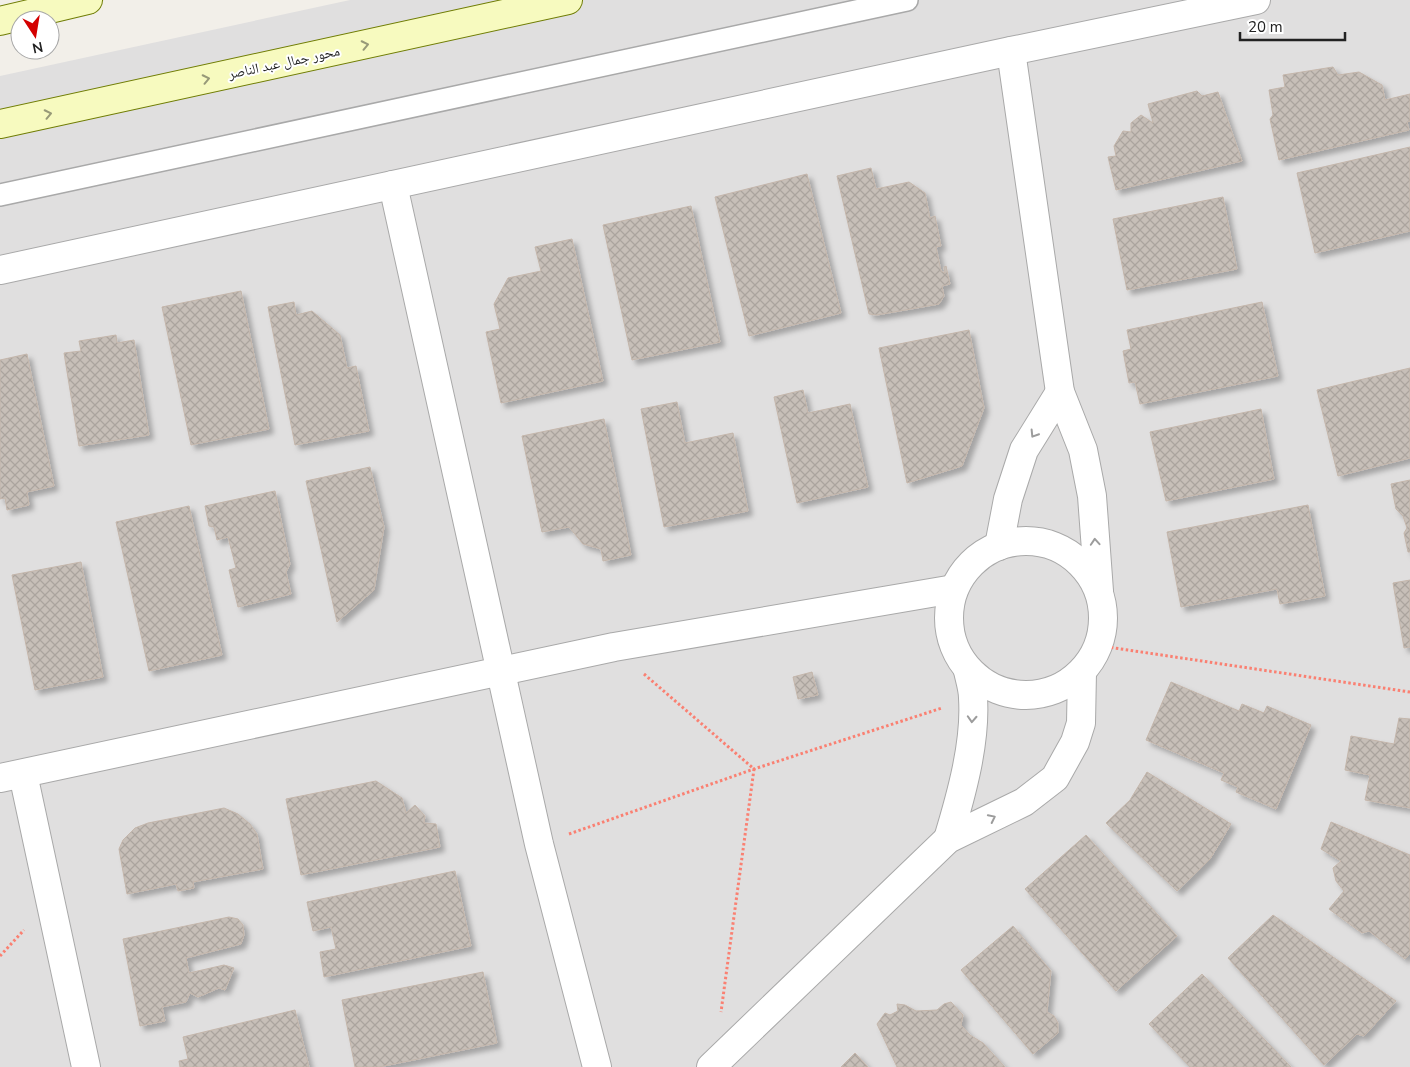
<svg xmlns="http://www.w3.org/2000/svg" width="1410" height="1067" font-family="'Nunito Sans','Noto Naskh Arabic',sans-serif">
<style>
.residential{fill:#e0dfdf}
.building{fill:url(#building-cross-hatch);stroke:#c4b6ab;filter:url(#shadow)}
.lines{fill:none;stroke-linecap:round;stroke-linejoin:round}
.service-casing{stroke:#a9a9a9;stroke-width:24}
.minor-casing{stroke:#a9a9a9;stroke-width:30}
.secondary-casing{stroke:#707d05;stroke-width:30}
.path{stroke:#fa8072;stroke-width:3;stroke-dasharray:2.5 2.5;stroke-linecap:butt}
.service{stroke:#fff;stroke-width:21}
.minor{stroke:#fff;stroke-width:28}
.secondary{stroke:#f7fabf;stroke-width:28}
.oneway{stroke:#979978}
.oneway2{stroke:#9c9c9c}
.labels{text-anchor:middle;stroke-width:4;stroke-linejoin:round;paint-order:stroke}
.street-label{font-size:14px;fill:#222;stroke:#fff}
</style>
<defs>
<pattern id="building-cross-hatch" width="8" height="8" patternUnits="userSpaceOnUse" patternTransform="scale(1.25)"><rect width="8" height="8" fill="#c7bfb8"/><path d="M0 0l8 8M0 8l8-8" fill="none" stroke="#aba49e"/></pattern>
<filter id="shadow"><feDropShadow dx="4.5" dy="4.5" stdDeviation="2.5" flood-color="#0004"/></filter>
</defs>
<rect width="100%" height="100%" fill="#f2efe9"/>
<!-- residential -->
<path class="residential" d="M350,0H1410V1067H0V76Z"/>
<!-- building -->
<g class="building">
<path d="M1333,67L1338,75L1359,72L1382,85L1385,100L1410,94V121L1407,122L1409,130L1279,160L1270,119L1273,115L1269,90L1285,87L1283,75Z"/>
<path d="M1197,91L1202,96L1218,92L1242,161L1116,190L1108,157L1116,156L1114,146L1123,131L1131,132V123L1141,115L1153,123L1148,104Z"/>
<path d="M1410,147V231L1315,253L1297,173Z"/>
<path d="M871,168L876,189L909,182L925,193L930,218L935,216L941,246L936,247L941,271L945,273L944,267L946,266L950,284L942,286L944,296L939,304L877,315L869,314L837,176Z"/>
<path d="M807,174L841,313L749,336L715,197Z"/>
<path d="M1223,197L1237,269L1127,290L1113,219Z"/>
<path d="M691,206L720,342L632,360L603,225Z"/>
<path d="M572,239L603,381L501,403L486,332L500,329L494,304L508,278L541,271L535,247Z"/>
<path d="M241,291L269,429L191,445L162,307Z"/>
<path d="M294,302L296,315L312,311L340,335L347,368L356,366L369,431L295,445L268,307Z"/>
<path d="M1262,302L1278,376L1140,404L1135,382L1129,383L1123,351L1131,349L1127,330Z"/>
<path d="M969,330L984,408L962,466L907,483L879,348Z"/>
<path d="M116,335L117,343L134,340L149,435L79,446L64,353L81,351L79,341Z"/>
<path d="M27,354L54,486L27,492L29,505L7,510L5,498L0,499V360Z"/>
<path d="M1410,368V458L1338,476L1317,390Z"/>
<path d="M803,390L808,413L850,404L868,487L797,503L774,397Z"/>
<path d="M677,402L685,443L733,433L748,511L664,527L641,409Z"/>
<path d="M1261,409L1274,479L1166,501L1150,432Z"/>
<path d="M604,419L631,555L603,561L601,549L583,544L569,527L542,532L522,436Z"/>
<path d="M370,467L384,527L374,590L337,622L306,481Z"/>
<path d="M1410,480V552H1408L1404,533L1407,528L1403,516L1396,509L1391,484Z"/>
<path d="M275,491L290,564L286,572L291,594L238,607L229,570L236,568L228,537L217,540L214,527L209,526L205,506Z"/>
<path d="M1308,505L1325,596L1280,604L1277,589L1181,607L1167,532Z"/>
<path d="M189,506L222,655L149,671L116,522Z"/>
<path d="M81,562L103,677L35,690L12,575Z"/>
<path d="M1410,580V647L1404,648L1393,583Z"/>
<path d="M812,672L818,695L798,699L793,677Z"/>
<path d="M1171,682L1239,711L1242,704L1264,713L1267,706L1311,725L1276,809L1236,792L1238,787L1221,780L1224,773L1146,740Z"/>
<path d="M1399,718L1410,719V808L1365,800L1370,775L1345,770L1351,736L1394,744Z"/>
<path d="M1147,772L1231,824L1210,859L1177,891L1106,823L1130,800Z"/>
<path d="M376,781L402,798L406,813L415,805L425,816L424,823L436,824L440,847L301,875L286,799Z"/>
<path d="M224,808L238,814L250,824L257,834L263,869L193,882L194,888L178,891L176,884L127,894L119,849L123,840L135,828L148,823Z"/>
<path d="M1331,822L1410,855V953L1405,959L1369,931L1362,933L1329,909L1344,891L1336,881L1333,868L1341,861L1321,849Z"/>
<path d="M1086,835L1177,936L1116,991L1025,889Z"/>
<path d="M455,871L471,946L324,977L320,952L336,949L331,927L313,931L307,902Z"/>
<path d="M1273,915L1396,1001L1364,1036L1357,1034L1324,1065L1228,958Z"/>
<path d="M229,917L238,919L243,925L244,935L241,944L186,958L189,973L224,965L234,968L225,990L219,988L198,997L190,993L186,1002L162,1007L165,1021L140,1026L123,939Z"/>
<path d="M1013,926L1051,971L1047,1012L1054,1016L1058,1023V1033L1033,1054L961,970Z"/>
<path d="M483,972L497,1043L379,1067H355L342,1000Z"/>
<path d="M1202,974L1291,1067H1190L1149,1024Z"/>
<path d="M951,1002L963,1015L961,1025L970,1035L983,1043L1005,1067H897L877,1024L885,1013L890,1015L898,1011L897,1004L905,1005L916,1011L937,1010L944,1004Z"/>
<path d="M295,1010L309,1067H180L179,1061L188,1059L183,1037Z"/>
<path d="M855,1053L868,1067H841Z"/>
</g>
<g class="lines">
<defs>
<path id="service" d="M0,195L907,0"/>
<g id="minor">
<path d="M1011,51L1060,392L1083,450L1092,496L1099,591"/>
<path d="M393,185L539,844L597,1067"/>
<path d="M0,270L1011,51L1256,0"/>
<circle cx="1026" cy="618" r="77"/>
<path d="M999,546L1008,499L1024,450L1060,392"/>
<path d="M23,774L86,1067"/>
<path d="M0,778L614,647L954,589"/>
<path d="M948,839C961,796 976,743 973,698C973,689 970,680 968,671"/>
<path d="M711,1067L948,839L1024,802L1055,778L1075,742L1081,723L1082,672"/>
</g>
<g id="secondary">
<path d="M0,21L88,0"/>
<path d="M0,124L568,0"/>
</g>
</defs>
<!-- service casing -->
<use href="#service" class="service-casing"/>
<!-- minor casing -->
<use href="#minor" class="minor-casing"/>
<!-- secondary casing -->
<use href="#secondary" class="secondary-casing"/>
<!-- path -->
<g class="path">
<path d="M1101,646L1410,692"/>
<path d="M644,674L754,769L721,1012"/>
<path d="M569,834L754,769L942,708"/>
<path d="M0,956L24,930"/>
</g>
<!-- service -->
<use href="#service" class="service"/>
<!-- minor -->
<use href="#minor" class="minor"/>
<!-- secondary -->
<use href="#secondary" class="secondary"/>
</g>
<!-- one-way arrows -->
<defs><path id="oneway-chevron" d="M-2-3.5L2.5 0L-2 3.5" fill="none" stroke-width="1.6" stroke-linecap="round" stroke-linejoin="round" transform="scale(1.25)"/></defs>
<g class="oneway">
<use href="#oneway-chevron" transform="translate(365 45) rotate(-12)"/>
<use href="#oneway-chevron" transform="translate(206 79) rotate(-12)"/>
<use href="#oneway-chevron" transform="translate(48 114) rotate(-12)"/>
</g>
<g class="oneway2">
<use href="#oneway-chevron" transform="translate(1034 434) rotate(122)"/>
<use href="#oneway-chevron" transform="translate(1095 542) rotate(-94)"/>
<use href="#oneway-chevron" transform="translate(972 719) rotate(93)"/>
<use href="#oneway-chevron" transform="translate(992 818) rotate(-26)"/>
</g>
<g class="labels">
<!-- street labels -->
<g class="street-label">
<text transform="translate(284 62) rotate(-12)" y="5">محور جمال عبد الناصر</text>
</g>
</g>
<!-- north arrow -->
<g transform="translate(35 35) rotate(168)"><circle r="24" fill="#ffffff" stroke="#a7a7a7"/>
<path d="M0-4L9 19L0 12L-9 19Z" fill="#d40000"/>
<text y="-8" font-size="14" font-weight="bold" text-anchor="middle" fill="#222222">N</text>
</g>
<!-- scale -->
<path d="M1240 32v8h105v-8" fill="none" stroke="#222222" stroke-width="2.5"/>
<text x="1248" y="32" font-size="15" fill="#222222" stroke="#ffffff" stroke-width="4" paint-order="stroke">20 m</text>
</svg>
